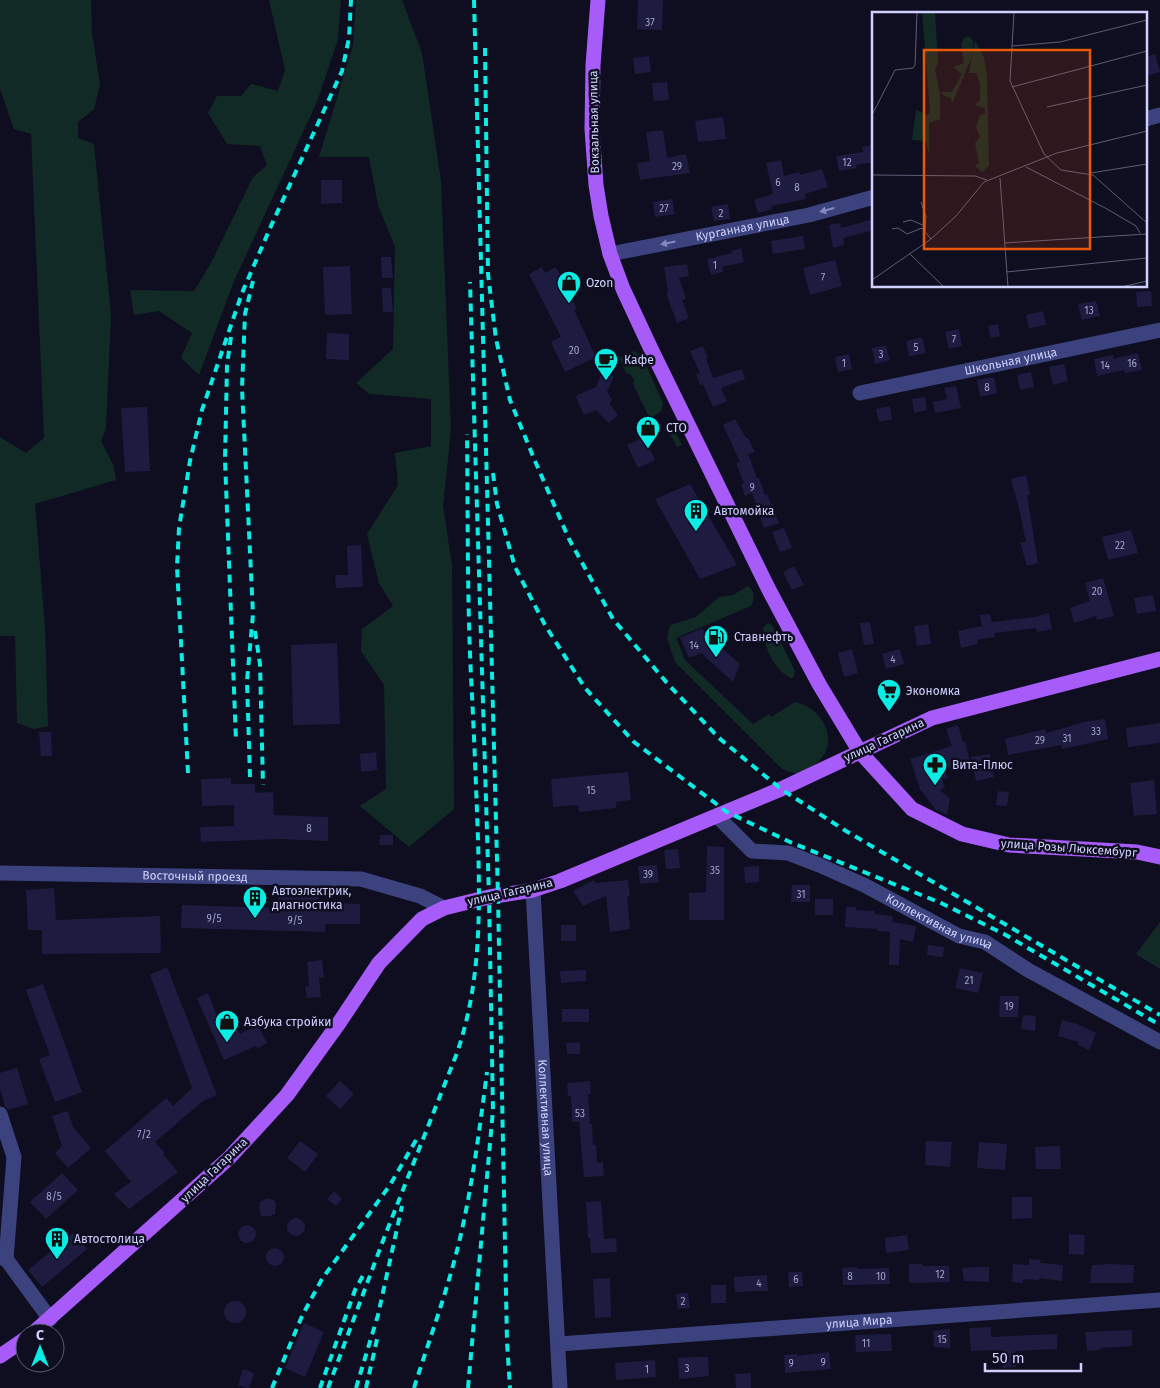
<svg xmlns="http://www.w3.org/2000/svg" width="1160" height="1388" font-family="'Fira Sans',sans-serif">
<style>
.green{fill:#112a25}
.building{fill:#1d1b40}
.lines{fill:none;stroke-linecap:round;stroke-linejoin:round}
.minor{stroke:#3b427d;stroke-width:15}
.major{stroke:#a75bf8;stroke-width:15}
.rail{stroke:#0bede4;stroke-width:4;stroke-dasharray:8 6;stroke-linecap:butt}
.oneway{fill:#8589bd}
.labels{text-anchor:middle;stroke-width:5;stroke-linejoin:round;paint-order:stroke}
.number-label{font-size:10px;fill:#a2a3ce}
.street-label{font-size:12px;fill:#cfd0fd;stroke:#0e0e20}
.poi-label{font-size:12px;fill:#cfd0fd;stroke:#0e0e20;text-anchor:start}
.inset-road{fill:none;stroke:#5b5c78;stroke-width:1}
.view{fill:#e8590c;fill-opacity:0.15;stroke:#e8590c;stroke-width:2.5}
.inset-edge{fill:none;stroke:#cfd0fd;stroke-width:2.5}
</style>
<rect width="100%" height="100%" fill="#0e0e20"/>
<!-- green -->
<g class="green">
<path d="M0,0H91L92,33L100,85L94,109L78,122V138L94,144L111,314L106,428L101,441L114,467L116,480L35,504L45,627L48,726L34,729L17,723L15,636H0V437L26,453L44,438L31,134L14,129L0,89Z"/>
<path d="M269,0H341L338,39L317,102L234,281L199,375L181,358L192,333L159,311L134,315L130,290L194,291L211,263L253,177L267,165L260,146L227,144L208,113L217,96H241L251,84L278,91L285,70Z"/>
<path d="M356,0H402L422,53L441,181L451,430L443,506L452,566L454,809L409,847L360,806L386,789L384,685L361,651L362,629L393,606L379,583L367,534L398,485L395,453L431,446V399L369,394L356,383L393,349L395,247L378,205L369,157H319L353,45Z"/>
<path d="M634,351L642,356L663,403L661,411L650,419L633,384L634,380L631,375L626,373L620,360V358Z"/>
<path d="M674,429L682,445L677,447L669,432Z"/>
<path d="M748,586C755,592 755,598 751,606L676,638L685,660L753,724L769,714L771,717L795,702C818,706 838,734 823,756C816,766 808,770 797,774L782,769L675,662L667,638L670,625L696,617L719,597L733,595Z"/>
<path d="M768,623L772,625L795,671L794,677L791,678C774,671 763,645 763,628Z"/>
<path d="M1160,922V969L1136,954Z"/>
</g>
<!-- building -->
<g class="building">
<path d="M638,0H663L662,30L637,29Z"/>
<path d="M1155,54L1160,72L1146,76V57Z"/>
<path d="M649,56L651,72L635,74L633,58Z"/>
<path d="M667,82L669,100L654,101L652,83Z"/>
<path d="M723,117L726,139L698,142L695,121Z"/>
<path d="M663,130L667,158L686,154L690,173L640,180L637,163L650,161L646,132Z"/>
<path d="M874,145V162L856,165L857,168L839,171L836,156L863,152L862,147Z"/>
<path d="M781,160L784,176L799,172L800,175L822,169L828,187L805,194L806,199L771,206L772,209L758,213L754,200L773,194L766,163Z"/>
<path d="M321,180H342V203L321,204Z"/>
<path d="M672,199L675,214L655,217L653,202Z"/>
<path d="M728,204L730,219L714,221L711,207Z"/>
<path d="M874,219V230L843,238L844,245L833,248L829,225L840,223L841,228Z"/>
<path d="M803,236L805,249L773,254L771,241Z"/>
<path d="M741,248L744,262L722,267L723,272L711,275L707,259L732,253L731,251Z"/>
<path d="M381,257H391L393,278H382Z"/>
<path d="M835,260L842,286L810,295L803,268Z"/>
<path d="M687,264L689,276L679,278L686,299L682,300L689,318L677,323L666,293H668L664,267Z"/>
<path d="M350,266L352,314L325,315L323,267Z"/>
<path d="M542,267L545,273L556,267L577,309L574,310L596,357L565,372L551,342L561,337L529,274Z"/>
<path d="M382,288H391L393,312H383Z"/>
<path d="M1151,291L1152,306L1137,307L1136,292Z"/>
<path d="M1096,301L1100,316L1082,320L1078,304Z"/>
<path d="M1043,311L1046,325L1029,328L1026,315Z"/>
<path d="M998,324L1000,336L991,338L988,326Z"/>
<path d="M959,329L962,346L949,349L945,332Z"/>
<path d="M327,333L349,334V360L326,359Z"/>
<path d="M922,337L926,353L909,356L906,341Z"/>
<path d="M886,345L890,360L875,364L872,348Z"/>
<path d="M703,346L708,358L706,359L713,378L742,369L745,379L721,388L727,401L713,407L703,384L700,385L696,374L700,373L690,351Z"/>
<path d="M1138,353L1142,370L1125,373L1124,370L1097,376L1094,359L1113,355V359Z"/>
<path d="M849,354L852,369L838,372L835,357Z"/>
<path d="M1064,364L1068,381L1053,385L1049,367Z"/>
<path d="M603,370L614,377L607,391L612,400L609,403L618,415L609,423L596,410L584,415L576,397L577,395L596,387Z"/>
<path d="M1031,372L1034,387L1020,390L1017,375Z"/>
<path d="M994,377L997,393L980,397L977,380Z"/>
<path d="M956,386L961,408L935,413L933,402L947,399L944,388Z"/>
<path d="M925,397L927,410L914,413L912,399Z"/>
<path d="M890,406L892,419L879,422L876,409Z"/>
<path d="M147,407L150,471L125,472L121,408Z"/>
<path d="M735,419L746,438H748L755,452L748,454L757,478H759L765,495L767,494L779,523L764,528L752,493L745,496L741,484L744,483L736,463L740,462L723,425Z"/>
<path d="M644,437L655,460L638,468L627,445Z"/>
<path d="M1026,475L1030,495H1027L1038,563L1027,566L1020,542H1026L1019,508L1011,479Z"/>
<path d="M690,484L737,565L700,579L655,499Z"/>
<path d="M784,528L792,548L780,552L772,532Z"/>
<path d="M1131,530L1138,553L1108,560L1102,537Z"/>
<path d="M361,545L363,587L336,588L335,575H348L347,546Z"/>
<path d="M794,566L804,585L792,590L783,572Z"/>
<path d="M1103,578L1114,616L1097,620L1096,616L1074,623L1070,608L1090,601L1085,583Z"/>
<path d="M1153,595L1156,611L1137,614L1134,598Z"/>
<path d="M1049,613L1052,629L1037,632L1036,628L994,633L995,637L977,640L978,644L961,648L958,631L982,626L980,615L990,614L992,622L1034,617Z"/>
<path d="M870,622L874,644L864,645L860,623Z"/>
<path d="M928,624L931,644L917,646L914,626Z"/>
<path d="M702,628L708,636L740,664L733,682L701,653L689,658L680,638Z"/>
<path d="M337,643L340,724L293,725L291,645Z"/>
<path d="M852,649L858,673L844,677L838,653Z"/>
<path d="M900,649L904,664L886,669L882,654Z"/>
<path d="M1105,719L1108,739L1062,749L1061,745L1008,755L1005,739L1045,729L1046,733L1084,722Z"/>
<path d="M1160,723V743L1128,747L1126,728Z"/>
<path d="M958,725L963,742H965L970,761L945,769L948,778L942,779L945,787L940,790L950,799L947,815L936,810L920,789L910,759L952,746L946,729Z"/>
<path d="M39,732H51L52,756H41Z"/>
<path d="M376,752L377,770L361,772L360,754Z"/>
<path d="M990,754L994,777L976,781L971,757Z"/>
<path d="M628,772L631,800L616,802V808L579,812L578,805L553,807L551,779Z"/>
<path d="M231,778V784H255V793L273,792L274,815L328,817V841L279,839L201,842L200,827L234,826V805L202,806L201,779Z"/>
<path d="M1154,780L1157,814L1134,816L1130,783Z"/>
<path d="M998,791L1009,792L1007,806L996,805Z"/>
<path d="M380,835H393V845H379Z"/>
<path d="M707,846L724,847V920H689V893L706,892Z"/>
<path d="M678,849L680,868L666,869L664,850Z"/>
<path d="M657,865L659,882L640,884L638,866Z"/>
<path d="M759,866V882L745,883L744,867Z"/>
<path d="M594,880L595,883L628,880L630,896L627,897L630,929L610,932L606,896L583,906L573,891Z"/>
<path d="M792,885H810V902H791Z"/>
<path d="M54,888L56,920L160,916L161,953L42,954V930H28L26,890Z"/>
<path d="M278,894L319,896V902L360,904V924H325V932L181,928L182,905L278,908Z"/>
<rect x="815" y="899" width="18" height="16"/>
<path d="M846,907H856V910L874,911V914L893,916L892,922L916,926L913,942L900,939L899,965H889L890,932L877,931L878,929L845,927Z"/>
<rect x="561" y="925" width="15" height="16"/>
<path d="M928,945L944,947L943,957L927,955Z"/>
<path d="M322,960L324,978H319L321,997L307,998L305,987L309,986L307,962Z"/>
<path d="M167,967L217,1095L203,1101L155,1142L165,1153L163,1154L178,1172L129,1209L114,1194L131,1182L105,1151L166,1098L173,1106L192,1088L150,975Z"/>
<path d="M960,968L983,973L978,993L955,988Z"/>
<path d="M586,970V981L561,983L560,971Z"/>
<path d="M43,984L82,1092L55,1102L39,1059L50,1055L26,990Z"/>
<path d="M208,993L224,1034L237,1028L240,1034L258,1025L267,1043L258,1048L256,1046L224,1060L197,998Z"/>
<path d="M1000,996H1019L1018,1017H999Z"/>
<rect x="562" y="1009" width="27" height="13"/>
<path d="M1023,1015L1036,1016L1035,1031L1021,1029Z"/>
<path d="M1062,1020L1077,1024L1096,1033L1089,1050L1078,1045L1079,1042L1058,1036Z"/>
<path d="M580,1042V1054H567L566,1043Z"/>
<path d="M17,1068L28,1104L8,1110L5,1106L0,1089V1073Z"/>
<path d="M340,1081L354,1094L340,1109L326,1096Z"/>
<path d="M590,1081L591,1094H588L590,1124H592L593,1145H596L597,1163L603,1162L604,1176L584,1177L579,1122H572L571,1096H568L567,1083Z"/>
<path d="M68,1111L73,1127L91,1148L68,1168L55,1153L62,1146L52,1116Z"/>
<path d="M300,1141L318,1154L305,1172L287,1158Z"/>
<path d="M926,1141L952,1142L950,1167L925,1165Z"/>
<path d="M979,1142L1007,1144L1005,1170L977,1168Z"/>
<path d="M1060,1146L1061,1169H1036L1035,1147Z"/>
<path d="M62,1173L78,1190L46,1219L30,1202Z"/>
<path d="M334,1191L342,1199L336,1206L327,1199Z"/>
<path d="M1012,1197H1032V1218L1012,1219Z"/>
<path d="M267,1198L274,1200L276,1204L275,1214L270,1216H261L259,1207L260,1202Z"/>
<path d="M601,1201L604,1239L616,1238L617,1252L591,1253L590,1238H588L586,1202Z"/>
<circle cx="296" cy="1227" r="9"/>
<circle cx="247" cy="1234" r="9"/>
<path d="M73,1233L87,1249L42,1287L28,1270Z"/>
<path d="M1069,1234L1085,1235L1084,1255L1069,1254Z"/>
<path d="M907,1235L909,1250L886,1253L885,1238Z"/>
<circle cx="275" cy="1257" r="9"/>
<path d="M1029,1259L1041,1260L1040,1263L1063,1265L1062,1281L1039,1278V1280L1023,1279V1283L1012,1282L1013,1264L1029,1265Z"/>
<path d="M909,1264H922V1266H949L950,1282L909,1283Z"/>
<path d="M1111,1264L1134,1265L1133,1283H1090L1092,1265Z"/>
<path d="M857,1267V1269L889,1268L890,1284L843,1285L842,1268Z"/>
<path d="M976,1267H989V1282L964,1281L962,1268Z"/>
<path d="M788,1272H802L803,1286L789,1287Z"/>
<path d="M767,1275L768,1291L735,1292L734,1277Z"/>
<path d="M610,1278L611,1317L595,1318L593,1279Z"/>
<rect x="711" y="1285" width="15" height="18"/>
<path d="M688,1293L690,1308L678,1309L676,1294Z"/>
<circle cx="235" cy="1312" r="11"/>
<path d="M304,1323L324,1332L305,1377L285,1368Z"/>
<path d="M991,1327V1337L1057,1334V1349L1015,1351L1016,1367L1003,1368L1002,1350L971,1351L969,1328Z"/>
<path d="M950,1329V1348L934,1347L933,1331Z"/>
<path d="M1132,1330V1346L1100,1348V1350L1087,1351L1085,1332Z"/>
<path d="M891,1334L892,1351L856,1352L855,1335Z"/>
<path d="M829,1352L831,1369L785,1373L784,1355L797,1354V1356Z"/>
<path d="M695,1357H708L709,1376L679,1379L678,1358Z"/>
<path d="M655,1360L656,1377L616,1380L615,1363Z"/>
<path d="M243,1369L254,1373L249,1388L238,1385Z"/>
<path d="M751,1373V1388H736L735,1374Z"/>
</g>
<g class="lines">
<!-- minor -->
<g class="minor">
<path d="M1146,119L1160,115"/>
<path id="s1" d="M610,254L809,215L874,197"/>
<path id="s2" d="M860,393L1160,330"/>
<path id="s3" d="M717,816L752,851L788,853L819,865L864,885L959,936L985,942L1028,970L1160,1042"/>
<path id="s4" d="M0,873L361,879L420,896L444,908"/>
<path id="s5" d="M533,890L560,1388"/>
<path d="M0,1114L14,1157L6,1260"/>
<path d="M1,1252L50,1319"/>
<path id="s6" d="M559,1344L1160,1300"/>
</g>
<!-- major -->
<g class="major">
<path d="M598,0L593,65L592,129L596,185L601,216L610,254L623,289L651,349L768,588L819,684L860,752L912,809L962,834L1009,845L1137,852L1160,857"/>
<path d="M33,1333L229,1158L287,1095L339,1023L379,963L422,919L444,908L489,897L533,890L560,881L781,789L932,718L1160,659"/>
<path d="M0,1356L25,1339"/>
</g>
<!-- rail -->
<g class="rail">
<path d="M474,0L498,897L507,1342L510,1388"/>
<path d="M485,48L488,274L496,339L510,400L535,461L569,539L613,619L667,683L719,738L781,789L846,831L1160,1015"/>
<path d="M231,337L227,365L225,460L236,741"/>
<path d="M493,473L497,504L515,567L545,625L585,688L634,742L727,812L790,842L941,903L1004,934L1160,1025"/>
<path d="M255,631L260,664L263,785"/>
<path d="M188,773L177,567L179,528L190,461L202,410L242,293L271,226L342,71L349,38L351,0"/>
<path d="M250,777L247,681L253,614L242,388L245,314L253,281"/>
<path d="M272,1388L302,1316L322,1279L390,1185L419,1135"/>
<path d="M320,1388L355,1290L365,1272"/>
<path d="M328,1388L384,1238L457,1053C481,982 480,913 478,839C476,785 474,731 471,676C467,596 468,514 467,434"/>
<path d="M356,1388L378,1315L402,1206"/>
<path d="M366,1388L378,1335"/>
<path d="M414,1388C430,1337 449,1287 461,1234C473,1181 480,1126 487,1072"/>
<path d="M468,1388L493,1110L489,897L470,282"/>
</g>
</g>
<!-- one-way arrows -->
<defs><path id="oneway-solid" d="M-6-.8H1V-3.2L6.5 0L1 3.2V.8H-6Z" transform="scale(1.25)"/></defs>
<g class="oneway">
<use href="#oneway-solid" transform="translate(827 210) rotate(165)"/>
<use href="#oneway-solid" transform="translate(668 243) rotate(169)"/>
</g>
<!-- icons -->
<defs>
<symbol id="shop-pin" viewBox="-11 -11 22 30"><path d="M0 17L-7.5 6A9.5 9.5 0 1 1 7.5 6Z" fill="#0bede4" stroke="#0e0e20"/><path d="M-5-2.5h2.3a2.7 3.5 0 0 1 5.4 0H5L5.5 6h-11ZM-1.5-2.5h3a1.5 2.3 0 0 0-3 0Z" fill="#111"/></symbol>
<symbol id="cafe-pin" viewBox="-11 -11 22 30"><path d="M0 17L-7.5 6A9.5 9.5 0 1 1 7.5 6Z" fill="#0bede4" stroke="#0e0e20"/><path d="M-5.5-4.5H6V0H3Q3 3.5 0 3.5H-2.5Q-5.5 3.5-5.5 0ZM3-3.2v2h1.7v-2ZM-6 4.5H4V6H-6Z" fill="#111"/></symbol>
<symbol id="building-pin" viewBox="-11 -11 22 30"><path d="M0 17L-7.5 6A9.5 9.5 0 1 1 7.5 6Z" fill="#0bede4" stroke="#0e0e20"/><path d="M-4-6H4V6H1V3H-1V6H-4ZM-2.5-4.3h1.7v1.8h-1.7ZM.8-4.3h1.7v1.8H.8ZM-2.5-1h1.7V.8h-1.7ZM.8-1h1.7V.8H.8Z" fill="#111"/></symbol>
<symbol id="fuel-pin" viewBox="-11 -11 22 30"><path d="M0 17L-7.5 6A9.5 9.5 0 1 1 7.5 6Z" fill="#0bede4" stroke="#0e0e20"/><path d="M-5.5-6h7V0h2V4h1.3V-2.5L3-4.5l.8-.8L6-3V5H2.5V1h-1V6h-7ZM-4.2-4.7v3.2H.2V-4.7Z" fill="#111"/></symbol>
<symbol id="supermarket-pin" viewBox="-11 -11 22 30"><path d="M0 17L-7.5 6A9.5 9.5 0 1 1 7.5 6Z" fill="#0bede4" stroke="#0e0e20"/><path d="M-6-5.5h2.5l.6 2H6L4.5 2H-2.5L-4.4-4H-6ZM-1.5 3.2a1.3 1.3 0 1 0 .1 0ZM3 3.2a1.3 1.3 0 1 0 .1 0Z" fill="#111"/></symbol>
<symbol id="pharmacy-pin" viewBox="-11 -11 22 30"><path d="M0 17L-7.5 6A9.5 9.5 0 1 1 7.5 6Z" fill="#0bede4" stroke="#0e0e20"/><path d="M-2-6h4v4h4v4h-4v4h-4v-4h-4v-4h4Z" fill="#111"/></symbol>
</defs>
<g fill-rule="evenodd">
<use href="#shop-pin" x="555" y="269" width="28" height="38"/>
<use href="#cafe-pin" x="592" y="346" width="28" height="38"/>
<use href="#shop-pin" x="634" y="414" width="28" height="38"/>
<use href="#building-pin" x="682" y="497" width="28" height="38"/>
<use href="#fuel-pin" x="702" y="623" width="28" height="38"/>
<use href="#supermarket-pin" x="875" y="677" width="28" height="38"/>
<use href="#pharmacy-pin" x="921" y="751" width="28" height="38"/>
<use href="#building-pin" x="241" y="884" width="28" height="38"/>
<use href="#shop-pin" x="213" y="1008" width="28" height="38"/>
<use href="#building-pin" x="43" y="1225" width="28" height="38"/>
</g>
<g class="labels">
<!-- number labels -->
<g class="number-label">
<text x="650" y="26">37</text>
<text x="847" y="166">12</text>
<text x="677" y="170">29</text>
<text x="778" y="186">6</text>
<text x="797" y="191">8</text>
<text x="664" y="212">27</text>
<text x="721" y="217">2</text>
<text x="715" y="269">1</text>
<text x="823" y="281">7</text>
<text x="1089" y="314">13</text>
<text x="954" y="343">7</text>
<text x="916" y="351">5</text>
<text x="574" y="354">20</text>
<text x="881" y="358">3</text>
<text x="844" y="367">1</text>
<text x="1132" y="367">16</text>
<text x="1105" y="369">14</text>
<text x="987" y="391">8</text>
<text x="752" y="491">9</text>
<text x="1120" y="549">22</text>
<text x="1097" y="595">20</text>
<text x="694" y="649">14</text>
<text x="893" y="663">4</text>
<text x="1096" y="735">33</text>
<text x="1067" y="742">31</text>
<text x="1040" y="744">29</text>
<text x="591" y="794">15</text>
<text x="309" y="832">8</text>
<text x="715" y="874">35</text>
<text x="648" y="878">39</text>
<text x="801" y="898">31</text>
<text x="214" y="922">9/5</text>
<text x="295" y="924">9/5</text>
<text x="969" y="984">21</text>
<text x="1009" y="1010">19</text>
<text x="580" y="1117">53</text>
<text x="144" y="1138">7/2</text>
<text x="54" y="1200">8/5</text>
<text x="940" y="1278">12</text>
<text x="850" y="1280">8</text>
<text x="881" y="1280">10</text>
<text x="796" y="1283">6</text>
<text x="759" y="1287">4</text>
<text x="683" y="1305">2</text>
<text x="942" y="1343">15</text>
<text x="866" y="1347">11</text>
<text x="823" y="1366">9</text>
<text x="791" y="1367">9</text>
<text x="687" y="1372">3</text>
<text x="647" y="1373">1</text>
</g>
<!-- street labels -->
<g class="street-label">
<text transform="translate(594 122) rotate(-91)" y="4">Вокзальная улица</text>
<text dy="4" stroke="none"><textPath href="#s1" startOffset="135">Курганная улица</textPath></text>
<text dy="4" stroke="none"><textPath href="#s2" startOffset="154">Школьная улица</textPath></text>
<text transform="translate(884 740) rotate(-25)" y="4">улица Гагарина</text>
<text transform="translate(1069 848) rotate(4)" y="4">улица Розы Люксембург</text>
<text dy="4" stroke="none"><textPath href="#s4" startOffset="195">Восточный проезд</textPath></text>
<text transform="translate(510 892) rotate(-13)" y="4">улица Гагарина</text>
<text dy="4" stroke="none"><textPath href="#s3" startOffset="252">Коллективная улица</textPath></text>
<text dy="4" stroke="none"><textPath href="#s5" startOffset="228">Коллективная улица</textPath></text>
<text transform="translate(214 1170) rotate(-44)" y="4">улица Гагарина</text>
<text dy="4" stroke="none"><textPath href="#s6" startOffset="301">улица Мира</textPath></text>
</g>
<!-- poi labels -->
<g class="poi-label">
<text x="586" y="287">Ozon</text>
<text x="624" y="364">Кафе</text>
<text x="666" y="432">СТО</text>
<text x="714" y="515">Автомойка</text>
<text x="734" y="641">Ставнефть</text>
<text x="906" y="695">Экономка</text>
<text x="952" y="769">Вита-Плюс</text>
<text x="272" y="895">Автоэлектрик,<tspan x="272" dy="14">диагностика</tspan></text>
<text x="244" y="1026">Азбука стройки</text>
<text x="74" y="1243">Автостолица</text>
</g>
</g>
<!-- overview -->
<g transform="translate(872 12)">
<rect width="275" height="275" fill="#0e0e20"/>
<path d="M50,0H63L66,51L63,58L68,83V107L57,111V143L54,129L40,128L44,98L55,103L58,101ZM97,24L101,29L100,44L80,92L79,86L71,83L70,80H80L90,62L81,55L92,51L89,33L92,26ZM103,28L112,46L115,64L117,154L110,160L103,154L107,151L103,131L108,125L104,115L108,103L113,102V96L103,93L108,88V74L105,61H97Z" fill="#112a25"/>
<path class="inset-road" d="M142,0L138,69L172,142L189,158L221,163L275,211M140,34L188,30L275,8M140,75L275,39M175,95L275,73M0,103L23,58L41,56L43,53L45,0M154,155L235,197L264,214L268,221M219,161L275,152M0,163L103,164L115,168M128,166L136,275M49,190L54,204L53,219M31,210L39,208L53,214M20,217L26,216L35,222L50,216L59,227M132,231L275,222M38,242L72,275M134,260L275,246M0,268L59,227L84,204L112,170L185,141L275,119M249,275L275,269"/>
<path class="view" d="M52,38H218V237H52Z"/>
<rect width="275" height="275" class="inset-edge"/>
</g>
<!-- north arrow -->
<g transform="translate(40 1348)"><circle r="24" fill="#0e0e20" stroke="#5b5c78"/>
<path d="M0-4L9 19L0 12L-9 19Z" fill="#0bede4"/>
<text y="-8" font-size="14" font-weight="bold" text-anchor="middle" fill="#cfd0fd">С</text>
</g>
<!-- scale -->
<path d="M985 1363v8h96v-8" fill="none" stroke="#cfd0fd" stroke-width="2.5"/>
<text x="992" y="1363" font-size="15" fill="#cfd0fd" stroke="#0e0e20" stroke-width="4" paint-order="stroke">50 m</text>
</svg>
